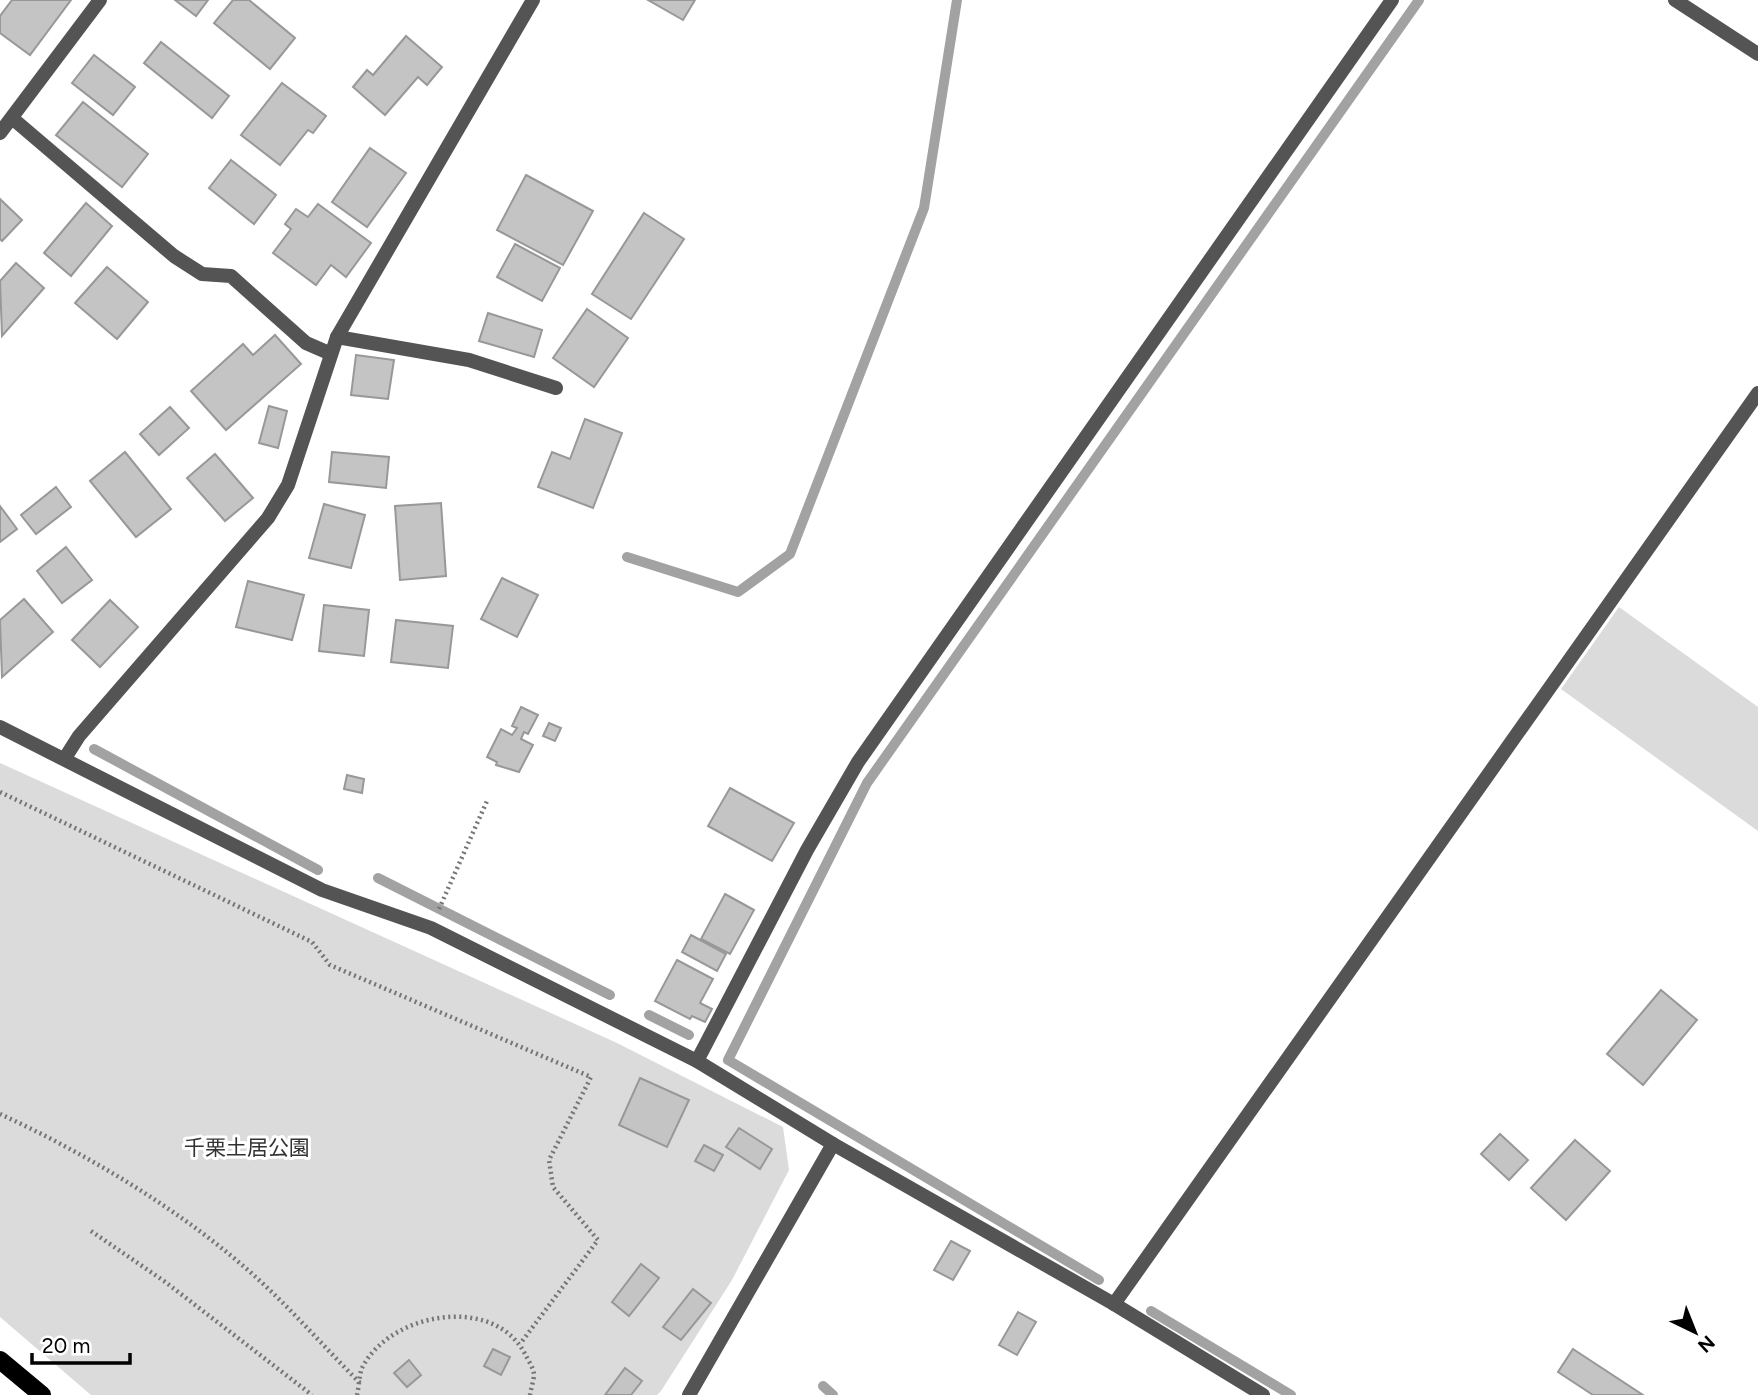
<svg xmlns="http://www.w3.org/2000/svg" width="1758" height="1395" font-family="Figtree,'Noto Sans JP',sans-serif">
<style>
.green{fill:#dbdbdb}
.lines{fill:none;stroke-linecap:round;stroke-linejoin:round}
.stream{stroke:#a2a2a2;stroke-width:10}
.building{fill:#c4c4c4;stroke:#989898;stroke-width:2}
.path{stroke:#767676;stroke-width:4.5;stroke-dasharray:2 3.5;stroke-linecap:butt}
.lane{stroke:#545454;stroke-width:14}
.street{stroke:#545454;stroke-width:14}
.primary{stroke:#000;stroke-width:18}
.labels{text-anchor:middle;stroke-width:6;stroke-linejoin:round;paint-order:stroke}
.park-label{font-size:21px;fill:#323232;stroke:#fff}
</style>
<rect width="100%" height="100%" fill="#fff"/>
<!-- green -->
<g class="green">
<path d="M1619,607L1758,707V831L1561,689Z"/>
<path d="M0,763L617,1043L783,1127L789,1170L732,1280L661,1391L657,1395H91L0,1317Z"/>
</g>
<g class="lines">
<!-- stream -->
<g class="stream">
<path d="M627,557L738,592L790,554L924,208L957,0"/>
<path d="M94,749L318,870"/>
<path d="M378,878L610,995"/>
<path d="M649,1015L689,1035"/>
<path d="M1099,1280L728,1060L867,783L1419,0"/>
<path d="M1151,1311L1291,1395"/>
<path d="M823,1386L833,1395"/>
</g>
</g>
<!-- building -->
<g class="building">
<path d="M12,0H71L30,55L0,33V16Z"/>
<path d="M175,0H208L196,16Z"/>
<path d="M233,0H249L295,38L270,69L214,23Z"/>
<path d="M648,0H695L683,20Z"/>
<path d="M406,36L442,67L427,85L418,77L385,115L353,87L367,70L373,75Z"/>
<path d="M161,42L229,96L212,118L144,63Z"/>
<path d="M94,55L135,87L113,115L72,83Z"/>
<path d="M282,83L326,116L313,133L308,130L280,165L241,135Z"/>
<path d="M83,102L148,154L122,187L56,135Z"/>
<path d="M370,148L406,173L367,227L332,202Z"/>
<path d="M231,160L276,195L254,224L209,188Z"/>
<path d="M526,175L593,211L563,265L497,230Z"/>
<path d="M0,199L22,220L2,241L0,239Z"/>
<path d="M86,203L112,226L71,276L44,253Z"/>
<path d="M318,204L371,243L346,277L331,265L316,285L273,253L291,229L285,224L296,209L308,217Z"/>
<path d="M644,213L684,239L631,319L592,294Z"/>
<path d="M515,244L560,268L542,301L497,277Z"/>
<path d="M16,263L44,288L2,336L0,281Z"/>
<path d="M107,267L148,302L117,339L75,303Z"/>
<path d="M587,309L628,338L594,387L553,358Z"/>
<path d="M488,313L542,330L534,357L479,341Z"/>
<path d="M275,335L301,364L226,430L191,391L243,344L253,355Z"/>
<path d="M356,355L394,360L388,399L351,395Z"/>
<path d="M269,406L287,411L278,448L259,443Z"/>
<path d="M170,407L189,428L159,455L140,434Z"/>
<path d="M585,419L622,433L593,508L538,487L552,452L570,459Z"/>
<path d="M125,452L171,509L136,537L90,481Z"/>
<path d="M332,452L389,457L386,488L329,482Z"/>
<path d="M215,454L253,498L225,521L187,478Z"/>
<path d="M56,487L71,507L36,534L21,515Z"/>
<path d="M441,503L446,576L400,580L395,506Z"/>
<path d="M324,504L365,515L351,568L309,558Z"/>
<path d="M0,506L17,529L0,542Z"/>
<path d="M66,547L92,580L62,603L37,571Z"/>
<path d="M502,578L538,595L517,637L481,619Z"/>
<path d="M248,581L304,595L292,640L236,627Z"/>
<path d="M24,599L53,632L2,677L0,620Z"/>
<path d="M110,600L138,627L100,667L72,640Z"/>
<path d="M324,605L369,610L364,656L319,651Z"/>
<path d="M396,620L453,626L448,668L391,662Z"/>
<path d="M521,707L538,715L528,734L524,732L521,739L533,745L519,772L496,765L497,762L487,757L501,729L512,735L517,728L512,726Z"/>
<path d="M549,723L561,728L555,741L543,736Z"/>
<path d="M347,775L364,779L362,793L344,789Z"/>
<path d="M730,788L794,823L772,861L708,826Z"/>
<path d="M725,894L754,910L730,954L701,939Z"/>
<path d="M691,935L726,954L717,971L682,952Z"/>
<path d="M677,960L713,979L700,1003L712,1009L705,1022L692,1016L690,1019L655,1001Z"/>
<path d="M1661,990L1697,1020L1643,1085L1607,1054Z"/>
<path d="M640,1078L689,1100L667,1147L619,1125Z"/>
<path d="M739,1128L772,1149L760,1169L726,1147Z"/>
<path d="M1500,1134L1528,1160L1509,1180L1481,1154Z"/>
<path d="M1575,1140L1610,1171L1566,1220L1531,1188Z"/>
<path d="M704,1145L723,1155L714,1171L695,1161Z"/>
<path d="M951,1241L970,1251L953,1280L934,1270Z"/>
<path d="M641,1264L659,1278L629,1316L612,1302Z"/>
<path d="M693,1289L711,1303L681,1340L663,1327Z"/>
<path d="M1018,1312L1036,1322L1017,1355L999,1345Z"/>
<path d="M493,1349L510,1357L501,1375L484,1366Z"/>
<path d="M1573,1349L1643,1395H1593L1558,1372Z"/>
<path d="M409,1360L421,1375L407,1387L394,1373Z"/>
<path d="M625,1368L642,1381L631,1395H605Z"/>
</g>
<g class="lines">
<!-- path -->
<g class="path">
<path d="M0,792L312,942L330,965L591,1077L549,1160L553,1187L598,1240L520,1344"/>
<path d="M439,909L487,801"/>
<path d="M0,1114C89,1155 186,1213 259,1280C294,1312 326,1349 360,1383"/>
<path d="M91,1231L164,1281L312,1395"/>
<path d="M357,1395C359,1387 359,1376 362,1368C390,1312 494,1294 525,1354C528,1360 533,1367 534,1374C534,1380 531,1388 530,1395"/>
</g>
<!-- lane -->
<path class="lane" d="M12,118L174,256L202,274L231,276L306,343L329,353"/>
<!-- street -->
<g class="street">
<path d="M1675,0L1758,54"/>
<path d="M0,133L100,0"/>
<path d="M337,337L469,360L556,388"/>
<path d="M0,727L322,890L431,928L697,1061L833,1144L1114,1304L1263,1395"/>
<path d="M65,758L79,736L268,518L288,485L337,337L533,0"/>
<path d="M697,1061L807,850L858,762L1392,0"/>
<path d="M1114,1304L1758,393"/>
<path d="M689,1395L833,1144"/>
</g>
<!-- primary -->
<path class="primary" d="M0,1360L42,1395"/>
</g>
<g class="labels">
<!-- park labels -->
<g class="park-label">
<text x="247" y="1155">千栗土居公園</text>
</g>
</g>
<!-- north arrow -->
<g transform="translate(1695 1332) rotate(137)" stroke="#ffffff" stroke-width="5" paint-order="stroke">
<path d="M0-5L12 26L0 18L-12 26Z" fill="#000000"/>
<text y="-10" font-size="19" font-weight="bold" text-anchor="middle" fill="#000000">N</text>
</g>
<!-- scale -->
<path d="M32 1353v10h98v-10" fill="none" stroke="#000000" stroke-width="3.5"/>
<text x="42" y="1353" font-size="21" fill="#000000" stroke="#ffffff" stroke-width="5" paint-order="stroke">20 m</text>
</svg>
